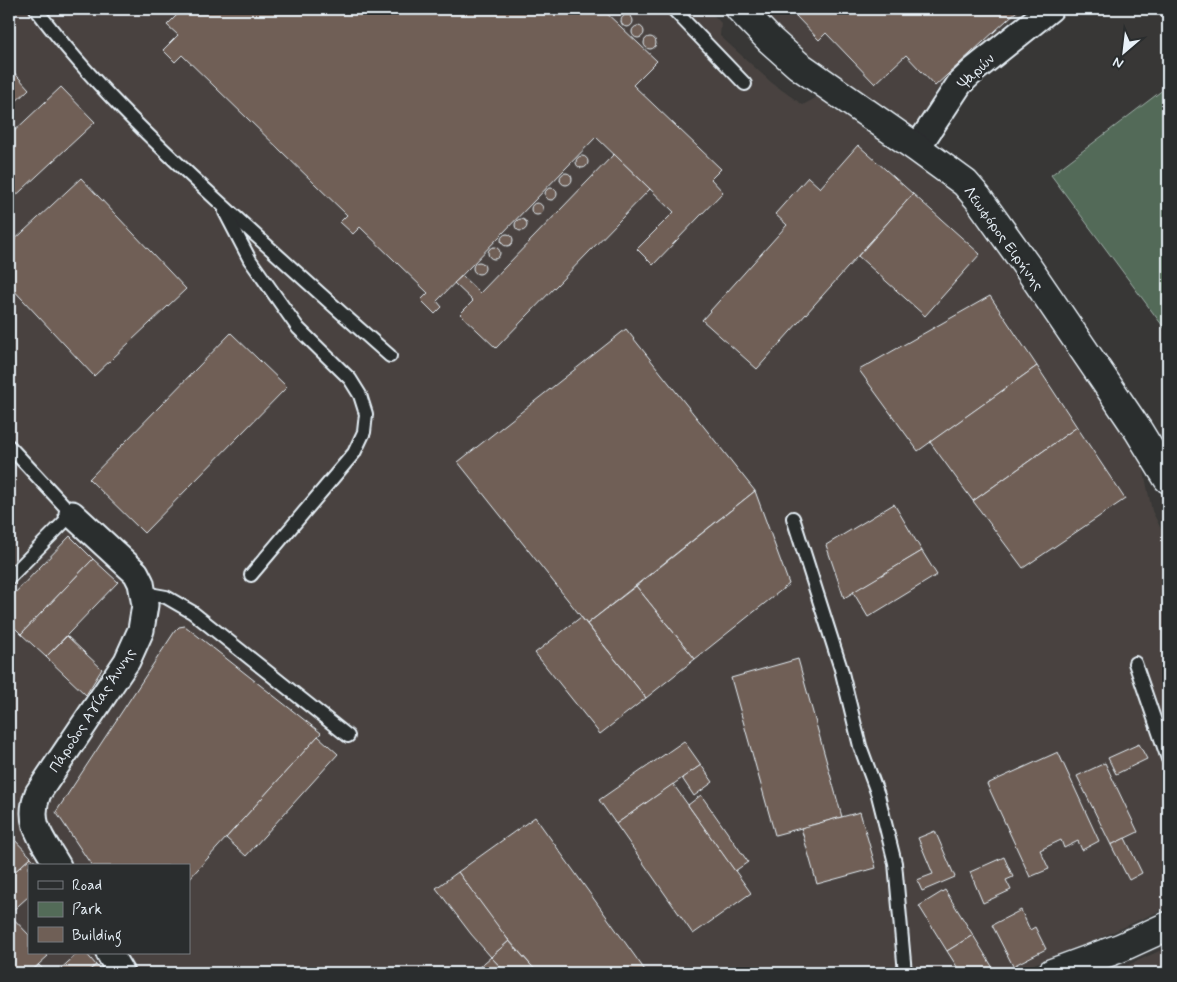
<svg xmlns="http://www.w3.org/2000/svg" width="1177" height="982" font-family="Mynerve,sans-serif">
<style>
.built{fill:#484340;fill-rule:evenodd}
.green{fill:#536b58;stroke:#9eaea8}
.building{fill:#6f5f56;stroke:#e8f1f8}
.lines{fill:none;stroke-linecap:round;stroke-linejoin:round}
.lane-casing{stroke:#e8f1f8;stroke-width:16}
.street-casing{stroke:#e8f1f8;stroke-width:29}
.secondary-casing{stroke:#e8f1f8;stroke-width:31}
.lane{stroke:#2a2d2e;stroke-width:12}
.street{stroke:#2a2d2e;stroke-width:25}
.secondary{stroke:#2a2d2e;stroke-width:28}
.labels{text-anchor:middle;stroke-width:5;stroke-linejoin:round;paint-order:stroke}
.street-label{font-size:15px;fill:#e8f1f8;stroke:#2a2d2e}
</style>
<rect width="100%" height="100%" fill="#383736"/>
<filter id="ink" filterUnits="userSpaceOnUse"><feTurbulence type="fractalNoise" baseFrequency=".02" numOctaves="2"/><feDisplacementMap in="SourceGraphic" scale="10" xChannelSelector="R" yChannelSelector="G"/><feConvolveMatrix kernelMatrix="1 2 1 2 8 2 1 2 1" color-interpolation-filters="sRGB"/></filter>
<g filter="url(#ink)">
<!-- built -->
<g class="built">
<path d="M9,9H708L721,23L720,36L772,83L803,105L819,96L959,191L1139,447L1152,511L1164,535L1168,550V907L1085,945L1010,973H9ZM29,866H189V953H29Z"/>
<path d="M755,9H1022L936,91L916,130L849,91L807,60Z"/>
<path d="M1168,947V973H1111Z"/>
</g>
<!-- green -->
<path class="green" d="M1168,86V333L1051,175Z"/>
<!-- building -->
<g class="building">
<path d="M183,9H602L657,61L633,85L721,169L711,179L723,192L653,265L637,249L674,212L596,137L437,301L442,307L435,314L421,300L428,293L360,227L353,234L340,222L347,215L182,55L175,62L163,50L178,35L167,25Z"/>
<path d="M804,9H1019L935,86L906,55L875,84L826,33L819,40L796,16Z"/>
<circle cx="627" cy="21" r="6"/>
<circle cx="638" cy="32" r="6"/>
<circle cx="650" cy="43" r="6"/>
<path d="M9,67L29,89L9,108Z"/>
<path d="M61,87L95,122L9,202V136Z"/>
<path d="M858,145L913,194L757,369L702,320L787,225L775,214L808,177L820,188Z"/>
<path d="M614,154L650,189L496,348L460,314L473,301L454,283L462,276L480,293Z"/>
<circle cx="582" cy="162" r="6"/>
<circle cx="566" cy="179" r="6"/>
<path d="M81,178L186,289L94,376L9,285V245Z"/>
<circle cx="551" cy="194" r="6"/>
<path d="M913,194L980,254L925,316L858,256Z"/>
<circle cx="537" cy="209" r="6"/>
<circle cx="521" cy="225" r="6"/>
<circle cx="507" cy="240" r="6"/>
<circle cx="494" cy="253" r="6"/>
<circle cx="479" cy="268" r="6"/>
<path d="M990,296L1037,366L918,451L859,370Z"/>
<path d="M626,329L755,491L587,624L458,462Z"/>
<path d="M231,333L287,387L144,533L89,479Z"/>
<path d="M1037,366L1077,427L973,501L930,442Z"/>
<path d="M1077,427L1125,499L1023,568L973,501Z"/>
<path d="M755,491L789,584L695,659L636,586Z"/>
<path d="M894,504L922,551L844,598L826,545Z"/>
<path d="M70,536L93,559L21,634L9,622V599Z"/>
<path d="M922,551L937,575L868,617L853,592Z"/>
<path d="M93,559L118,582L46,657L21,634Z"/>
<path d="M636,586L695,659L646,698L587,624Z"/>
<path d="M581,617L646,698L600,734L535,653Z"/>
<path d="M185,626L321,733L189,879V866H92L56,812L175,631L179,627Z"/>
<path d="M67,636L102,669L86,695L46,657Z"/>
<path d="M798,659L842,817L775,835L731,678Z"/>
<path d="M318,736L338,754L246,856L226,838Z"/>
<path d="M684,741L701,765L616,824L599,800Z"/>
<path d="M1139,744L1147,759L1116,774L1108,758Z"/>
<path d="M1058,752L1099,841L1082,850L1078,841L1064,848L1061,840L1040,850L1049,869L1030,877L987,784Z"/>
<path d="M1105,763L1138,832L1111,845L1077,776Z"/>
<path d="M701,765L713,782L694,796L682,778Z"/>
<path d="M673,784L751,893L693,934L616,824Z"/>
<path d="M701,795L748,862L735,871L688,805Z"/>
<path d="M860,812L876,868L817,884L801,828Z"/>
<path d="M535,817L647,973H538L499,929L458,872Z"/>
<path d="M935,831L955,877L922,891L917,880L933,874L918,838Z"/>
<path d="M12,837L31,857L9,877V840Z"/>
<path d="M1125,838L1142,873L1129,880L1111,845Z"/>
<path d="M31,857L39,866H29V896L9,914V877Z"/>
<path d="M1004,857L1013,877L1006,880L1011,890L983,903L970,872Z"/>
<path d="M458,872L509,941L491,957L471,934L436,888Z"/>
<path d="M945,890L973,935L947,951L919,906Z"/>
<path d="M1021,910L1030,930L1035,927L1046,949L1013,966L992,925Z"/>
<path d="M9,914L29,935V953H45L48,956L29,973H9Z"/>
<path d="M973,935L993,968L984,973H961L947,951Z"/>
<path d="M509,941L538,973H506L491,957Z"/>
<path d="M78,953H86L96,965L86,973H56Z"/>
<path d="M491,957L506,973H472Z"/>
<path d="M39,965L47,973H29Z"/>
<path d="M96,965L104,973H86Z"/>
</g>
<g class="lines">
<defs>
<g id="lane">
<path d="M36,9C89,80 153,141 218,201C275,253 332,305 390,356"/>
<path d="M673,9L745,84"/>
<path d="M225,212L250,260L298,328L350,379L360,395L366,414L364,432L354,453L251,575"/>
<path d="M9,446L72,514L9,578"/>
<path d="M793,518L841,669L860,746L878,795L895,863L905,973"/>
<path d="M144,593L166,597L192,612L348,736"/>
<path d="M1135,663L1168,759"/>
</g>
<g id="street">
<path d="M917,148L960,83L975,69L1050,9"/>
<path d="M58,866C43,840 26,824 38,793L127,661L141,630L145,605L141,583L136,573L72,514"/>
<path d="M109,953L121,973"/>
</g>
<g id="secondary">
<path d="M740,9L770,40L798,65L917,148L965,183L978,198L1026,265L1092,362L1138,430L1168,479"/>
<path d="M1052,973L1120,948L1168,926"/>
</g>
</defs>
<!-- lane casing -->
<use href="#lane" class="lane-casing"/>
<!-- street casing -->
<use href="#street" class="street-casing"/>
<!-- secondary casing -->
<use href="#secondary" class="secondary-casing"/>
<!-- lane -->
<use href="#lane" class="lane"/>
<!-- street -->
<use href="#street" class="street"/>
<!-- secondary -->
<use href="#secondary" class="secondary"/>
</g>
</g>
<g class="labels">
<!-- street labels -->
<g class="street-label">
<text transform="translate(976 71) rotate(-43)" y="5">Ψαρών</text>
<text transform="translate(1004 238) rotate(54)" y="5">Λεωφόρος Ειρήνης</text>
<text transform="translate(92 710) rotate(-57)" y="5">Πάροδος Αγίας Άννης</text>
</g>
</g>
<!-- margin -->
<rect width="1177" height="982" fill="none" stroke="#2a2d2e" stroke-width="30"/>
<rect x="15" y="15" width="1147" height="952" fill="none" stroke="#e8f1f8" stroke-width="2" filter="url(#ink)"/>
<!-- legend -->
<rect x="28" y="864" width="162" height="90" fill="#2a2d2e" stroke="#767b7f"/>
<rect x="38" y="881" width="25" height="8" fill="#2a2d2e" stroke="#767b7f"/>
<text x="72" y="890" font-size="15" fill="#e8f1f8">Road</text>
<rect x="38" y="902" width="25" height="15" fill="#536b58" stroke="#767b7f"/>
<text x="72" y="914" font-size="15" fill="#e8f1f8">Park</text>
<rect x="38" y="927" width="25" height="15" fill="#6f5f56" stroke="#767b7f"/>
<text x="72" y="940" font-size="15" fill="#e8f1f8">Building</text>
<!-- north arrow -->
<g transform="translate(1124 52) rotate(208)" stroke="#2a2d2e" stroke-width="4" paint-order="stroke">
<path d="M0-4L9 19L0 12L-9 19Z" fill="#e8f1f8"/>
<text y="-8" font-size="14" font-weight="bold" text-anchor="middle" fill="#e8f1f8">N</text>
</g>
</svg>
